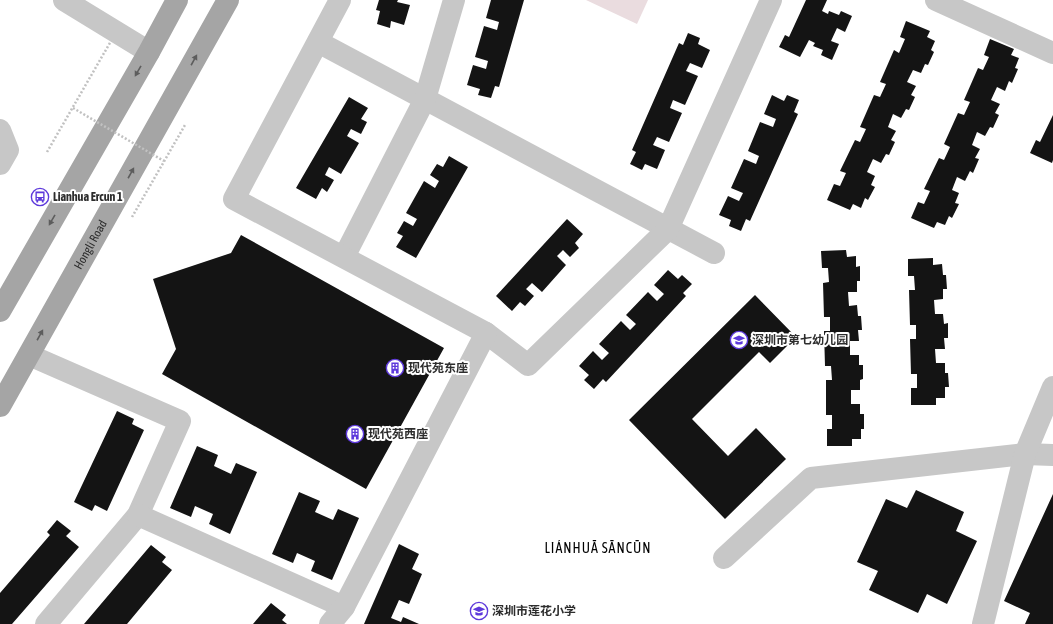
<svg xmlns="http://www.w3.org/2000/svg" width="1053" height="624" font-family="'Asap Condensed','Noto Sans SC',sans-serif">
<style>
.green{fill:#eadcdf}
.building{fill:#141414}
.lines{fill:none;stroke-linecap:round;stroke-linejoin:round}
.path{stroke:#c1c1c1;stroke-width:2.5;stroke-dasharray:2 2;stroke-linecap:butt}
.minor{stroke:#c7c7c7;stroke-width:22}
.major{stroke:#a5a5a5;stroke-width:22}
.path-bridge{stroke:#c1c1c1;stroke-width:2.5;stroke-dasharray:2 2;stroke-linecap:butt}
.oneway{fill:#5d5d5d}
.labels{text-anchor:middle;stroke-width:4;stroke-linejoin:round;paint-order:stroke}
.poi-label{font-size:12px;font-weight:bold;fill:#2d2d2d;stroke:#fff;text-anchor:start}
.street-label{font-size:12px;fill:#2d2d2d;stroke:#fff}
.quarter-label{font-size:14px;letter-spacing:1px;fill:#000;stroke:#fff}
</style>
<rect width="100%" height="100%" fill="#fff"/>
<!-- green -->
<path class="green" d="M586,0H648L637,24Z"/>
<!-- building -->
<g class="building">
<path d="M379,0H398L397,2L410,5L404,25L391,21L390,28L377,24L380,11L376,10Z"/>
<path d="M491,0H524L499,87L495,86L491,98L478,95L480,89L467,85L473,65L486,69L488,61L475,57L484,26L497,30L499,22L486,18Z"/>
<path d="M806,0H827L822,11L828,14L829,11L839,15L841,11L852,16L845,32L837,28L831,41L839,44L832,60L821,55L823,50L813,46L815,43L809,40L800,57L779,47L785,35L789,37Z"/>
<path d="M906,21L930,31L927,37L935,41L931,50L934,52L928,65L925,64L921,73L913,70L907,82L916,86L911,95L915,97L909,110L906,109L901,118L893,114L888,127L896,131L891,140L895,142L889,155L886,154L881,163L873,159L867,172L875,176L871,185L875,187L868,200L865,198L861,208L853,204L850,210L827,200L834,184L840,186L846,173L840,171L855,140L860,142L866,129L860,127L874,95L880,97L886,84L880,82L894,50L899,53L905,39L900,37Z"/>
<path d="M688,33L700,38L698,44L710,50L702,68L690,63L686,71L698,76L685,105L673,100L670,108L682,113L669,142L657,137L653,145L665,150L657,169L645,164L642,170L630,164L636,152L632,150L679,43L683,45Z"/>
<path d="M990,39L1014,49L1011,55L1019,58L1015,68L1018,69L1012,83L1009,81L1005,91L997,87L991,100L1000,104L995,113L999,115L993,128L990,127L985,136L977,132L972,145L980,149L975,158L979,159L973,173L970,171L965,181L957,177L952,190L959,193L955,203L959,204L952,218L949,216L945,225L937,222L934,228L911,218L918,202L924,204L930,191L924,189L939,158L944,160L950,147L944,144L958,113L964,115L970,102L964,100L978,68L983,70L989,57L984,55Z"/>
<path d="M772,95L784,101L787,95L799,100L794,112L798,114L750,221L746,219L741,231L729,226L731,220L719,215L728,196L739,201L743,193L731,188L744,159L756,164L759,156L748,151L760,122L773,127L776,119L764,114Z"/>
<path d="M349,97L368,108L361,119L367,122L361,134L351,129L347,136L359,143L341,174L329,167L325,175L334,180L327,192L322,188L316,199L296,188Z"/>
<path d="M1053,115V160L1052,163L1030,153L1036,140L1040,142Z"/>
<path d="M449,156L468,167L416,258L396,247L403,236L397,233L404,221L413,226L417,219L406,213L424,181L435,188L439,181L430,175L437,164L443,167Z"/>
<path d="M567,219L583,234L575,243L579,248L570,257L563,250L557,256L566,265L542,292L532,283L526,289L534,296L525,306L520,302L512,311L496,296Z"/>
<path d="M241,235L444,348L366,489L162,374L176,349L153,279L231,253Z"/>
<path d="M846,250L847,257L856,256V267L860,266V281H857V292H848L849,306L857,305L858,316H861L862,330H858L859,341H850V355H859V365H863V379L860,380V390H851V404H860V414H864V429H861V439H852V446H827V429H832V415H826V380H832L831,366H825L824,331H830V317H824L823,283L829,282L828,268H822L821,251Z"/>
<path d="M933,258V265L942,264L943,275H946L947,289H943V299L934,300L935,314H943L944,324L948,323V338H944L945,349H935L936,363H945V373H948L949,387H945V398H936V405H911V388H917V374H911L910,339H916V325H910L909,290H915L914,276H908V259Z"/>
<path d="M668,270L678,279L682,275L692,284L683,293L686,296L606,382L603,379L594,389L584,380L589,375L579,366L593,351L602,360L609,353L599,344L621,321L630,330L636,324L626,315L648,292L657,301L664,294L654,285Z"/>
<path d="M755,295L796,337L770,363L759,352L692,419L728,456L756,428L786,459L725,519L629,420Z"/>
<path d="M117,411L134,419L132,424L144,430L107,511L95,505L92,511L74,502Z"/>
<path d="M197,446L218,455L214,466L231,474L236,463L257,472L230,534L209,524L213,514L195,506L191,517L170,508Z"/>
<path d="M916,490L964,512L956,531L977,541L947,604L927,594L918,613L869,590L878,571L857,562L886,499L907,508Z"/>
<path d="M299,492L320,501L315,512L333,520L338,509L359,518L332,580L311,571L315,561L297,553L293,563L272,554Z"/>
<path d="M1053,494V624H1025L1030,613L1004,601Z"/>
<path d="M57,520L71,531L66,536L79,547L12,624H0V593L50,535L47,532Z"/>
<path d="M399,544L419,554L412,569L422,574L409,604L399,600L391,618L401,622L403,617L419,624H364Z"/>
<path d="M151,545L166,557L162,562L172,570L127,624H84Z"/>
<path d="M271,603L286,615L282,620L287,624H253Z"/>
</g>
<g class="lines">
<!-- path -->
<path class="path" d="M132,217L185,125"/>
<!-- minor -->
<g class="minor">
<path d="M64,0L149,52"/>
<path d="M936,0L1053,53"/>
<path d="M318,42L714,253"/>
<path d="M0,130L8,150L0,164"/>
<path d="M344,257L425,99L454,0"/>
<path d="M486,333L528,365L668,229L771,0"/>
<path d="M29,355L180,421L138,515L46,624"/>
<path d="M138,515L344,607"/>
<path d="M724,558L811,478L1025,454L1053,455"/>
<path d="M330,624L344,607L486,333L234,199L340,0"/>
<path d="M983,624L1025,454L1053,387"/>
</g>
<!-- major -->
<g class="major">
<path d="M0,311L149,52L177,0"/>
<path id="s1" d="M0,406L228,0"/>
</g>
<!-- path-bridge -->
<g class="path-bridge">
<path d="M73,108L164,161"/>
<path d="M47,152L111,41"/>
</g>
</g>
<!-- one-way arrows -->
<defs><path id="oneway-solid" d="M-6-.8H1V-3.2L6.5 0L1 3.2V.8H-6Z"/></defs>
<g class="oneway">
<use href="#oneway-solid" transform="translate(194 60) rotate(-61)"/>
<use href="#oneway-solid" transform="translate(138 71) rotate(120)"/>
<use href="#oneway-solid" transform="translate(131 173) rotate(-61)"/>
<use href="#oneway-solid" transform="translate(52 220) rotate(120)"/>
<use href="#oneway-solid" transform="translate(40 335) rotate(-61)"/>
</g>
<!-- icons -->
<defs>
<symbol id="bus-ring" viewBox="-11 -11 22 22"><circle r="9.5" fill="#fff" stroke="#5d39db" stroke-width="1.5"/><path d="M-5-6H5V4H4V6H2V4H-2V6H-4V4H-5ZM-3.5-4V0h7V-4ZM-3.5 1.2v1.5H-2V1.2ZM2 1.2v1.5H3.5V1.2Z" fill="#5d39db"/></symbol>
<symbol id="school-ring" viewBox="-11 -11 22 22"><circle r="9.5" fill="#fff" stroke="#5d39db" stroke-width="1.5"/><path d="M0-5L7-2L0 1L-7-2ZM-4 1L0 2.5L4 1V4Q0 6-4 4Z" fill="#5d39db"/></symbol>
<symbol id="building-ring" viewBox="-11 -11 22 22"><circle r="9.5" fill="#fff" stroke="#5d39db" stroke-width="1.5"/><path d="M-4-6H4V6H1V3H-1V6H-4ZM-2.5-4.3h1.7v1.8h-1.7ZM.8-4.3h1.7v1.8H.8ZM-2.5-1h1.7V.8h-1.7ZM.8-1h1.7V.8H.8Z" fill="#5d39db"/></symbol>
</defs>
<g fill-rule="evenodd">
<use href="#bus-ring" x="30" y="187" width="20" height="20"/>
<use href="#school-ring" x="729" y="330" width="20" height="20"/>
<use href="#building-ring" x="385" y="358" width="20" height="20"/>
<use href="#building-ring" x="345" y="424" width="20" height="20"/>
<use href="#school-ring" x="469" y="601" width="20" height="20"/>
</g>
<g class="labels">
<!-- poi labels -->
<g class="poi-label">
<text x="53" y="201">Lianhua Ercun 1</text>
<text x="752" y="344">深圳市第七幼儿园</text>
<text x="408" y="372">现代苑东座</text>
<text x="368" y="438">现代苑西座</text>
<text x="492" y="615">深圳市莲花小学</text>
</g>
<!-- street labels -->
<g class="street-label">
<text dy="4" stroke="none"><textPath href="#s1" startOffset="185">Hongli Road</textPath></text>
</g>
<!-- quarter labels -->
<g class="quarter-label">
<text x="598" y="553">LIÁNHUĀ SĀNCŪN</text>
</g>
</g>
</svg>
